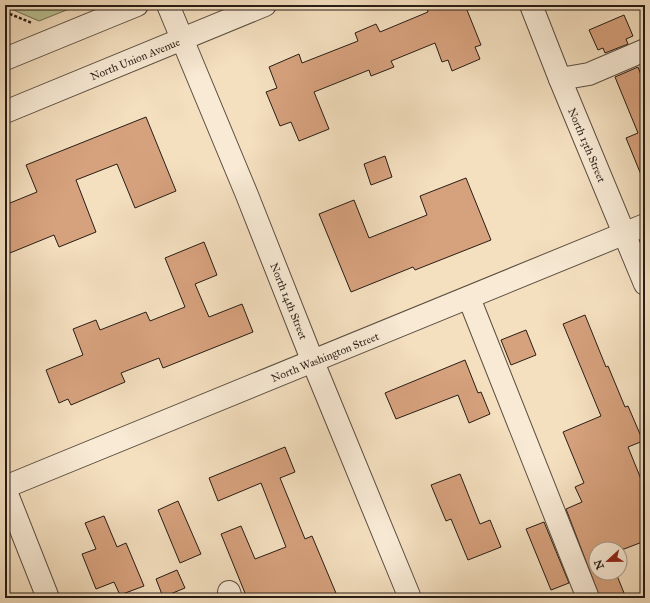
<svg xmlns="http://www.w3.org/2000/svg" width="650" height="603" font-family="'IM FELL Great Primer',serif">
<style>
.green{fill:#bac293;stroke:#717054}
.building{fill:#d6a17d;stroke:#281d15}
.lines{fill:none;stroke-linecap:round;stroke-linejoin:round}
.minor-casing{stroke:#5b4e40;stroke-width:24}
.path{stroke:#281d15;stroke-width:2.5;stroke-dasharray:3 2;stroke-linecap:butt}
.minor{stroke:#f8ead5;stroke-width:22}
.labels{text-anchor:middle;stroke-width:4;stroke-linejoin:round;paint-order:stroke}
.street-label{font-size:11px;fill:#281d15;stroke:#f8ead5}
</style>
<rect width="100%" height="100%" fill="#f4dfbf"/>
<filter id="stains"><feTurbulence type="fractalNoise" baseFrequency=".005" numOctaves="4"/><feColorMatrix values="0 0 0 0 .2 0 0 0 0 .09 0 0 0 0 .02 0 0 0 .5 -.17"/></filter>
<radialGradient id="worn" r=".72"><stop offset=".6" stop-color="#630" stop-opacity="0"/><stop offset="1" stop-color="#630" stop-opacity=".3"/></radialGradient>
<!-- green -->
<path class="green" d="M16,5H79L39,21L9,8Z"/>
<!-- building -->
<g class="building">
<path d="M426,5H465L481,45L475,47L480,59L452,71L448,60L442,62L435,43L391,61L394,67L371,76L369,70L314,92L329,129L299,141L291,122L280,126L266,92L277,88L269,67L299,54L302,63L358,41L355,33L376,24L380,32L428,12Z"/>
<path d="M624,15L633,36L626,39L628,44L605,53L603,48L598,50L589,30Z"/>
<path d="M638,67L645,85L644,182L626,138L638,133L615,77Z"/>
<path d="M146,117L176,191L135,208L117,164L76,180L96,232L59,247L54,235L5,255V205L37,192L26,165Z"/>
<path d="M385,156L392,177L371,185L364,164Z"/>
<path d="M466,178L491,240L415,270L413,267L351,292L319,214L354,200L369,238L427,215L420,196Z"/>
<path d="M204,242L217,275L195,284L209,317L242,304L253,332L163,368L159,358L121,373L125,382L71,405L68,399L59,403L46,370L83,355L73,329L96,320L100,330L146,312L150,321L185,307L165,258Z"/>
<path d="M585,315L606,367L608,366L625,407L628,406L643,441L628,447L645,489V541L624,549H596V573H616L626,598H600L566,509L582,502L575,487L584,483L563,432L601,416L563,324Z"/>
<path d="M526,330L536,355L511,365L501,340Z"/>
<path d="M465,360L478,393L481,392L490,414L469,423L458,395L396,419L385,393Z"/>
<path d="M285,447L295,472L280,478L305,539L312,536L338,598H247L221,534L241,526L255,559L286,547L261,483L218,501L209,478Z"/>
<path d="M460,474L480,524L490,520L501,547L468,560L451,519L446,521L431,485Z"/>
<path d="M178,501L201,554L180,563L158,510Z"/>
<path d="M104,516L117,547L126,543L144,586L120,595L114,582L96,589L82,554L96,549L85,523Z"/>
<path d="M544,522L569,583L551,590L526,529Z"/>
<path d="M177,570L185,588L163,597L156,579Z"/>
</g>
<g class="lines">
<defs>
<g id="minor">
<path d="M168,5L247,195L313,362L410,598"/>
<path d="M531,5L560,79L645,284"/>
<path d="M5,59L137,5"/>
<path d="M560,79L589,74L645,50"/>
<path d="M5,112L265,5"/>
<path d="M469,298L588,598"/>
<path d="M5,487L645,225"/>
<path d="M5,489L48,598"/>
<path d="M229,592L231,598"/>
</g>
</defs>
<!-- minor casing -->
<use href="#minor" class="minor-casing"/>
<!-- path -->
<path class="path" d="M5,12L32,23"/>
<!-- minor -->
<use href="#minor" class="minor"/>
</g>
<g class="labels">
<!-- street labels -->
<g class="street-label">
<text transform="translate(135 59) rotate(-22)" y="4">North Union Avenue</text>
<text transform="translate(587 145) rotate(67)" y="4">North 13th Street</text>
<text transform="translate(289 301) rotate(68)" y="4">North 14th Street</text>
<text transform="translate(325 357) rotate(-22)" y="4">North Washington Street</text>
</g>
</g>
<!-- margin -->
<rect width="650" height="603" fill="none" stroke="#f4dfbf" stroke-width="20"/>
<rect x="6" y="6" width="638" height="591" fill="none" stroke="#281d15" stroke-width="2"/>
<rect x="10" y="10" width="630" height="583" fill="none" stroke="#281d15"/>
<!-- north arrow -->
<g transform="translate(608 561) rotate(248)"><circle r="19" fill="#f8ead5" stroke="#a59888"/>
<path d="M0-3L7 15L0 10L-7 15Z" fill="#8f2418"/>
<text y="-6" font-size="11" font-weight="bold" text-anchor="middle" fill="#281d15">N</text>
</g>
<rect width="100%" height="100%" filter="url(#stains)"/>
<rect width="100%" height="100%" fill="url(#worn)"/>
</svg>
